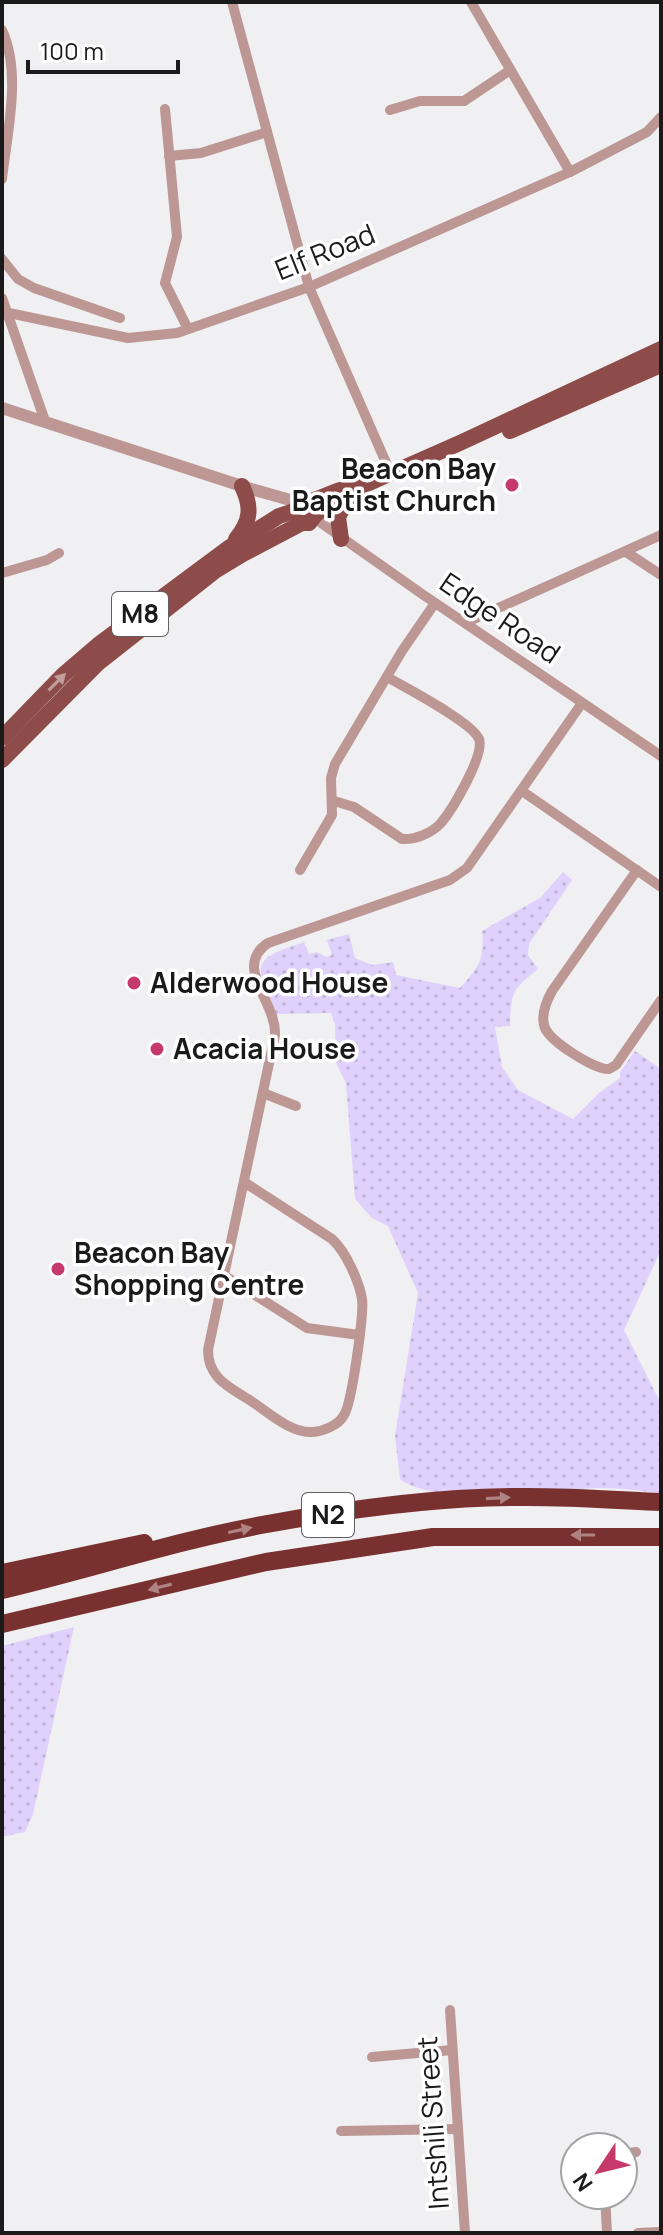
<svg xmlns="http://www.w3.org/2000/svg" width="663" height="2235" font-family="Manrope,sans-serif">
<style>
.grass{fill:url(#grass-dots)}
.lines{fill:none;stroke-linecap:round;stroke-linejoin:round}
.minor{stroke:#bd9794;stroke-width:10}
.tertiary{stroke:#bd9794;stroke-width:12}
.primary{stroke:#8d4c49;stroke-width:16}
.motorway{stroke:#79312f;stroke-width:18}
.oneway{fill:#c09d9b}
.oneway2{fill:#af8382}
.poi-dot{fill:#c5396b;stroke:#fff;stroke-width:3}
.labels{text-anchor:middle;stroke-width:7;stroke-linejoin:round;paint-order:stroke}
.shield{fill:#fff;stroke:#5f5f5f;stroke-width:2}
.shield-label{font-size:26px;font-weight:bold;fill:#1a1a1b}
.street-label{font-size:28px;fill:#1a1a1b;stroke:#fff}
.poi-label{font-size:28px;font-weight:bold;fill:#1a1a1b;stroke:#fff;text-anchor:start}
</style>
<defs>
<pattern id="grass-dots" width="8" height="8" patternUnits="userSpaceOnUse" patternTransform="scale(2)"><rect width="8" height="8" fill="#dfd1fc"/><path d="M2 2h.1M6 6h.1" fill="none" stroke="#bfb3d7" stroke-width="1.8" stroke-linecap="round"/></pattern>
</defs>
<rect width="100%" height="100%" fill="#f0eff2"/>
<!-- grass -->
<g class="grass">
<path d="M563,872L572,880L529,944L528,955L538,969C512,990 511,992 510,1026L495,1027L502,1067L518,1090L573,1119L599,1093L620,1078V1072L635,1051L661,1069V1250L624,1330L661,1404V1493C641,1491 620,1488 600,1488C552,1489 435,1507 400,1479L395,1436L418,1293L388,1226L372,1218L355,1199L346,1083L336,1063L335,1024L331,1013L276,1014C255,964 249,960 304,942L309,954L317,952L326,957L332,955L327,940L349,934L355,958L372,965L393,962L396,975L460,988C478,968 485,960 482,931L540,898Z"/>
<path d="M74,1627L33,1814L25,1832L2,1837V1646Z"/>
</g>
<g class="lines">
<!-- minor -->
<g class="minor">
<path d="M232,2L309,287L391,474"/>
<path d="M471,2L570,172"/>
<path d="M2,30C22,73 7,133 2,179"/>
<path d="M165,109L177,237L165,283L188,329"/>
<path d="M390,110L420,101H464L509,71"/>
<path d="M169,156L201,153L267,132"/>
<path d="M2,259L18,279L34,288L120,318"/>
<path d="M2,298L45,421"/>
<path d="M9,313L128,338L177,333L309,287L570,172L647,132L661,117"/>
<path d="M314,518L422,594L661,756"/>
<path d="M626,552L661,575"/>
<path d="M2,573L47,560L59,553"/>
<path d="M465,623L661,535"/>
<path d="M522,791L661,887"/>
<path d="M334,801L354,807L402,839C415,840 432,833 441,823C452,810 485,755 479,739C472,722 406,688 387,677"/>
<path d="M300,870L332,815L331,778L335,764L402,651L435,603"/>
<path d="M637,870L552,991C546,1002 540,1016 545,1028C551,1042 595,1070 609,1069L616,1065L661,1000"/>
<path d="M263,1093L296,1106"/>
<path d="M244,1182L332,1239C346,1252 359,1281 362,1299C364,1314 352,1403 344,1415C339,1425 324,1431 313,1432C290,1434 266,1410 248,1399C227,1386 208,1377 208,1350L275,1035C277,1002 232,967 268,943L450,880L467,868L582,703"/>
<path d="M225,1276L307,1328L359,1335"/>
<path d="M450,2010L465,2233"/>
<path d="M372,2057L452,2050"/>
<path d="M341,2131L457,2129"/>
<path d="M623,2154L636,2152"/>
<path d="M605,2195L607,2233"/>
<path d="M638,2233L661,2232"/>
</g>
<!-- tertiary -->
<path class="tertiary" d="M2,408L251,489L301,503"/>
<!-- primary -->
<g class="primary">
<path d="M510,431L661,365"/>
<path d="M236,539C251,521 252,507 242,486"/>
<path d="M341,539L338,517L350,494"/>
<path d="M2,738L63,675L98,645L230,547L279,516L294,511L301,503C317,502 331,491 349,488"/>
<path d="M2,760L97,664L215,571L243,554L302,523H309L316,514L360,487L462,442L661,349"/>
</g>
<!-- motorway -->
<g class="motorway">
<path d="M2,1573L144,1543"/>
<path d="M2,1590C91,1569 178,1540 267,1524C349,1509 445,1496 527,1497C572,1497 617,1500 661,1502"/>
<path d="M2,1624L266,1562L433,1537H661"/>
</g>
</g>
<!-- one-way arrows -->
<defs><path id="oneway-solid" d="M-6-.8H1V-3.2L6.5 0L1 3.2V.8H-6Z" transform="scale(2)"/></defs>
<use class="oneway" href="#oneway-solid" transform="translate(57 682) rotate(-45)"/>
<g class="oneway2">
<use href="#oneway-solid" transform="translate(498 1498) rotate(-3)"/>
<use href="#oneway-solid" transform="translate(240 1530) rotate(-12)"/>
<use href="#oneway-solid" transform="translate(583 1535) rotate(-180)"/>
<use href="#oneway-solid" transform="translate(160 1587) rotate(166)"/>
</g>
<!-- markers -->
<g class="poi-dot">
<circle cx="512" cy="485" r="8"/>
<circle cx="134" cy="983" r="8"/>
<circle cx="157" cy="1049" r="8"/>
<circle cx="58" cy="1269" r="8"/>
</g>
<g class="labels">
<!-- shield labels -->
<g class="shield">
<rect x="112" y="592" width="56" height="44" rx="6"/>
<rect x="302" y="1493" width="52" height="44" rx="6"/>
</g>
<g class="shield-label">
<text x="140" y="623">M8</text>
<text x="328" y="1524">N2</text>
</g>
<!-- street labels -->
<g class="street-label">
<text transform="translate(325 252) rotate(-22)" y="10">Elf Road</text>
<text transform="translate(500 618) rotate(34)" y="10">Edge Road</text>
<text transform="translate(433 2123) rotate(-94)" y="10">Intshili Street</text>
</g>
<!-- poi labels -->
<g class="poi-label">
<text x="496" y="479" text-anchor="end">Beacon Bay<tspan x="496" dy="32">Baptist Church</tspan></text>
<text x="150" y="993">Alderwood House</text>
<text x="173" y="1059">Acacia House</text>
<text x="74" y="1263">Beacon Bay<tspan x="74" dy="32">Shopping Centre</tspan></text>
</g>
</g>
<!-- border -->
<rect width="663" height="2235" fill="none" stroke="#1a1a1b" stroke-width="8"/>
<!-- north arrow -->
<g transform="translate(599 2171) rotate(235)"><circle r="38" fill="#ffffff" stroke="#a3a3a4" stroke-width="2"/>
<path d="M0-6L14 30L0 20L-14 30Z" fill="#c5396b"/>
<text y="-12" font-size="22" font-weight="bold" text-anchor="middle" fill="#1a1a1b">N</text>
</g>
<!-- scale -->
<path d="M28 60v12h150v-12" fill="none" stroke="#1a1a1b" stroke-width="4"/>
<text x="40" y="60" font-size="24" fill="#1a1a1b" stroke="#ffffff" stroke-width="6" paint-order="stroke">100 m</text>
</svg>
